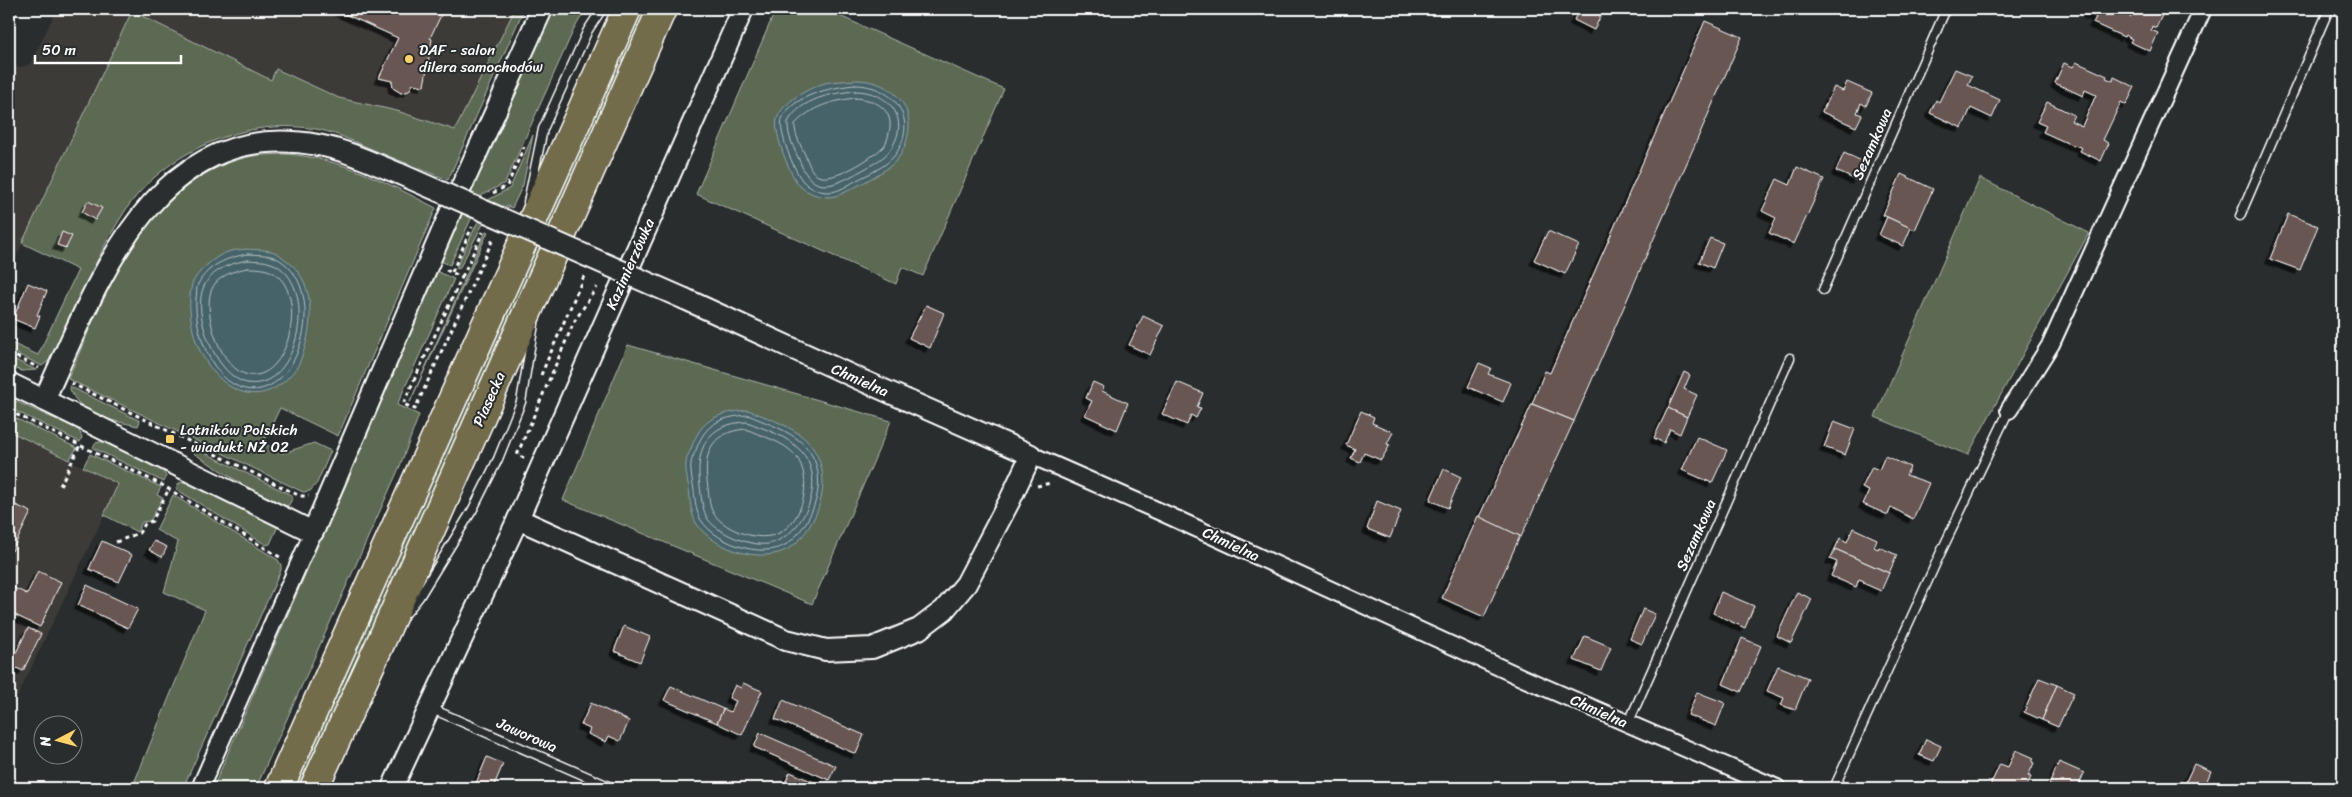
<svg xmlns="http://www.w3.org/2000/svg" width="2352" height="797" font-family="Sriracha,sans-serif">
<style>
.built{fill:#3d3a39}
.green{fill:#5b6a53;stroke:#adb4a9}
.water{fill:#46646a;stroke:#90a2a6}
.lines{fill:none;stroke-linecap:round;stroke-linejoin:round}
.shore{stroke:#b5c1c3;stroke-width:1}
.building{fill:#685752;stroke:#fff;filter:url(#shadow)}
.service-casing{stroke:#fff;stroke-width:11}
.minor-casing{stroke:#fff;stroke-width:20}
.tertiary-casing{stroke:#fff;stroke-width:24}
.motorway-casing{stroke:#fff;stroke-width:31}
.path{stroke:#fff;stroke-width:3;stroke-dasharray:4 4;stroke-linecap:butt}
.service{stroke:#2a2d2e;stroke-width:8}
.minor{stroke:#2a2d2e;stroke-width:16}
.tertiary{stroke:#2a2d2e;stroke-width:20}
.motorway{stroke:#736c4b;stroke-width:28}
.tertiary-bridge-casing{stroke:#fff;stroke-width:24;stroke-linecap:butt}
.tertiary-bridge{stroke:#2a2d2e;stroke-width:20}
.poi-dot{fill:#ffd166;stroke:#2a2d2e;stroke-width:2}
.labels{text-anchor:middle;stroke-width:4;stroke-linejoin:round;paint-order:stroke}
.poi-label{font-size:15px;fill:#fff;stroke:#2a2d2e;text-anchor:start}
.street-label{font-size:15px;fill:#fff;stroke:#2a2d2e}
</style>
<defs>
<filter id="shadow"><feDropShadow dx="-4.5" dy="4.5" stdDeviation="0" flood-color="#0009"/></filter>
</defs>
<rect width="100%" height="100%" fill="#2a2d2e"/>
<filter id="ink" filterUnits="userSpaceOnUse"><feTurbulence type="fractalNoise" baseFrequency=".02" numOctaves="2"/><feDisplacementMap in="SourceGraphic" scale="10" xChannelSelector="R" yChannelSelector="G"/><feConvolveMatrix kernelMatrix="1 2 1 2 8 2 1 2 1" color-interpolation-filters="sRGB"/></filter>
<g filter="url(#ink)">
<!-- built -->
<g class="built">
<path d="M57,9H515L455,131L397,111L339,98L277,69L272,80L132,12L9,272V63L19,68L30,64Z"/>
<path d="M9,431L119,484L9,714Z"/>
</g>
<!-- green -->
<g class="green">
<path d="M515,9H524L448,180C423,170 398,160 374,150C357,143 339,134 321,130C248,115 166,150 125,211C96,255 77,307 56,355L42,366L9,350V342L38,355L78,270L22,243L132,11L271,80L276,69L339,98L397,111L455,130Z"/>
<path d="M552,9H586L574,29L505,183L482,195L450,265L440,261Z"/>
<path d="M641,9H647L302,788H295Z"/>
<path d="M776,9H824L1004,89L923,276L902,267L896,284L696,194Z"/>
<path d="M533,135L523,185L512,208L507,206L483,224L459,269L456,268L488,200L510,188Z"/>
<path d="M286,154C341,158 388,183 436,208L338,436L280,408L263,443L283,453L314,443L331,451L317,483L310,491L303,492L68,379C105,294 145,184 244,158C257,154 272,155 286,154Z"/>
<path d="M1980,178L2089,233L1968,455L1875,417Z"/>
<path d="M486,231L488,232L410,402Z"/>
<path d="M436,271L454,279L397,405L419,415L400,466L256,788H213Z"/>
<path d="M628,345L891,421L812,604L563,500Z"/>
<path d="M9,357L36,370L22,371L9,367Z"/>
<path d="M69,386L140,421L138,426C111,420 78,416 69,386Z"/>
<path d="M9,398L48,416L78,428L82,437L80,442L9,408Z"/>
<path d="M9,415L77,448L69,460L9,431Z"/>
<path d="M106,441L161,468L166,476L164,482L93,448L95,443Z"/>
<path d="M193,447L291,495L293,498L288,506L283,505L251,490L190,451Z"/>
<path d="M90,454L161,487L157,495L163,498L150,521L142,522L137,532L104,515L118,484L83,467Z"/>
<path d="M188,481L278,526L270,544L266,545L176,489L179,483Z"/>
<path d="M173,495L278,560L281,565V570L183,788H132L205,610L164,592L178,542L156,530Z"/>
</g>
<!-- water -->
<g class="water">
<path d="M855,80C899,80 924,117 899,157C893,167 870,179 859,185C849,190 839,197 827,197C817,196 808,193 800,186C790,176 773,132 777,119C782,102 809,88 825,83C834,81 845,81 855,80Z"/>
<path d="M247,249C256,250 265,249 274,252C278,253 282,257 286,260C314,280 314,319 304,350C302,355 300,363 297,367C262,416 216,391 197,344C191,328 187,301 192,284C197,272 213,258 225,253C231,250 240,250 247,249Z"/>
<path d="M748,410C765,417 784,423 799,434C837,462 825,515 796,543C770,568 714,551 696,523C691,514 690,499 689,489C688,482 685,471 686,463C686,459 689,453 691,449C701,418 718,413 748,410Z"/>
</g>
<g class="lines">
<!-- shore -->
<g class="shore">
<path d="M855,85C894,85 920,120 895,155C887,166 869,174 857,180C848,185 839,192 829,192C819,192 808,188 802,180C794,170 778,132 782,119C792,95 833,87 855,85Z"/>
<path d="M855,91C889,91 912,119 890,150C884,159 868,167 859,172C834,186 813,196 800,162C795,150 787,136 788,122C800,99 832,93 855,91Z"/>
<path d="M855,98C876,99 895,110 889,133C888,138 886,144 883,147C872,158 833,183 818,176C811,172 809,164 806,157C802,147 794,135 795,124C812,106 832,101 855,98Z"/>
<path d="M248,254C256,255 267,254 274,257C332,283 301,401 245,389C211,381 194,330 196,299C197,294 196,288 198,284C208,265 228,257 248,254Z"/>
<path d="M248,260C255,261 264,260 271,263C321,281 299,392 247,383C216,377 191,313 204,286C213,269 231,263 248,260Z"/>
<path d="M248,268C254,268 261,268 267,270C310,283 292,381 249,375C221,371 203,314 211,291C216,276 235,270 248,268Z"/>
<path d="M748,415C764,422 782,428 796,438C833,464 819,514 792,540C769,562 717,545 701,520C696,513 695,499 694,491C693,483 690,472 691,464C691,460 694,454 696,450C705,423 721,417 748,415Z"/>
<path d="M747,422C765,429 787,436 800,450C828,479 806,532 772,543C755,549 714,533 706,516C702,507 701,495 700,486C695,449 707,423 747,422Z"/>
<path d="M746,429C761,436 785,442 796,456C813,479 804,520 779,533C760,543 726,531 714,514C709,507 709,496 708,488C703,456 708,432 746,429Z"/>
</g>
</g>
<!-- building -->
<g class="building">
<path d="M9,9H18L9,28Z"/>
<path d="M334,9H444L430,38L432,39L424,86L413,84L409,91L401,93L393,88L392,81L379,78L398,38Z"/>
<path d="M1579,9H1604L1594,30L1574,20Z"/>
<path d="M2089,9H2122L2121,12L2131,17L2135,9H2165L2156,28L2152,26L2151,30L2158,33L2150,51L2130,42L2132,39L2125,35L2124,37L2093,23L2096,17L2087,13Z"/>
<path d="M1705,21L1742,37L1574,421L1532,404L1545,371L1550,373Z"/>
<path d="M2076,62L2107,76L2106,78L2113,81L2114,77L2135,87L2126,105L2121,102L2103,140L2109,143L2101,161L2080,151L2082,148L2075,145L2074,146L2043,132L2046,126L2037,122L2047,102L2074,115L2071,121L2082,126L2096,95L2085,90L2083,96L2055,83L2064,63L2073,67Z"/>
<path d="M1955,69L1972,76L1968,85L2000,100L1992,118L1971,108L1962,128L1930,113L1936,100L1939,102Z"/>
<path d="M1847,82L1872,93L1866,106L1861,103L1857,113L1862,115L1856,127L1822,112L1834,87L1843,91Z"/>
<path d="M1844,153L1864,162L1856,180L1836,171Z"/>
<path d="M1797,167L1824,179L1794,244L1769,233L1776,218L1762,211L1777,179L1790,185Z"/>
<path d="M1901,174L1933,189L1915,230L1883,215Z"/>
<path d="M88,201L102,208L95,220L82,212Z"/>
<path d="M2288,214L2318,226L2300,270L2270,259Z"/>
<path d="M1887,217L1911,228L1903,246L1879,235Z"/>
<path d="M1548,231L1579,245L1565,274L1534,260Z"/>
<path d="M62,232L72,236L66,248L57,245Z"/>
<path d="M1710,238L1723,243L1713,268L1699,262Z"/>
<path d="M28,283L47,291L37,315L40,316L35,328L13,319Z"/>
<path d="M926,305L944,313L930,348L909,338Z"/>
<path d="M1143,316L1164,326L1150,355L1129,345Z"/>
<path d="M1479,363L1491,368L1488,374L1511,383L1503,402L1468,387Z"/>
<path d="M1684,372L1690,375L1684,389L1697,395L1687,417L1668,408Z"/>
<path d="M1093,382L1104,387L1102,391L1128,403L1117,430L1085,415L1092,401L1086,398Z"/>
<path d="M1177,382L1203,393L1197,407L1201,408L1196,418L1191,415L1187,425L1162,414Z"/>
<path d="M1532,404L1574,421L1521,537L1479,517Z"/>
<path d="M1668,408L1687,417L1680,434L1670,429L1664,443L1654,438Z"/>
<path d="M1361,411L1374,417L1372,423L1393,432L1387,444L1390,445L1381,460L1364,453L1360,462L1351,458L1355,449L1346,445Z"/>
<path d="M1834,421L1855,429L1845,455L1824,447Z"/>
<path d="M1697,437L1727,450L1712,483L1682,470Z"/>
<path d="M1885,456L1910,467L1906,475L1929,483L1913,519L1891,507L1888,515L1863,504L1869,491L1862,488L1872,467L1879,470Z"/>
<path d="M1444,469L1461,477L1448,508L1430,500Z"/>
<path d="M1377,501L1401,511L1390,538L1367,529Z"/>
<path d="M9,502L31,512L12,551L9,550Z"/>
<path d="M1478,516L1520,536L1484,617L1442,598Z"/>
<path d="M1853,528L1877,539L1874,547L1878,549L1879,547L1897,555L1889,573L1835,549L1840,538L1847,542Z"/>
<path d="M102,541L132,555L119,582L89,569Z"/>
<path d="M154,541L167,547L162,557L149,550Z"/>
<path d="M1835,549L1889,573L1881,591L1863,583L1864,581L1859,579L1856,587L1831,576L1837,562L1830,559Z"/>
<path d="M38,571L61,582L40,627L9,612L10,586L27,594Z"/>
<path d="M87,585L138,609L128,628L78,605Z"/>
<path d="M1721,592L1754,606L1745,628L1713,613Z"/>
<path d="M1797,592L1812,599L1791,643L1777,636Z"/>
<path d="M1643,609L1655,614L1642,644L1630,639Z"/>
<path d="M624,626L650,637L640,662L614,651Z"/>
<path d="M28,628L41,634L23,671L10,665Z"/>
<path d="M1585,636L1611,647L1601,671L1574,660Z"/>
<path d="M1742,638L1761,646L1741,692L1723,684Z"/>
<path d="M1778,666L1808,678L1795,710L1781,705L1784,698L1767,691Z"/>
<path d="M2039,678L2057,685L2042,720L2024,712Z"/>
<path d="M743,683L762,691L742,735L717,723L723,709L731,712L736,701L729,698L735,685L741,688Z"/>
<path d="M2057,685L2074,693L2058,727L2042,720Z"/>
<path d="M671,686L723,709L717,723L664,700Z"/>
<path d="M1697,692L1725,703L1716,726L1688,715Z"/>
<path d="M783,700L864,735L856,754L775,719Z"/>
<path d="M591,703L629,721L620,741L609,736L606,742L588,734L590,729L581,725Z"/>
<path d="M760,733L836,766L829,780L754,747Z"/>
<path d="M1926,739L1941,746L1934,761L1919,755Z"/>
<path d="M2016,750L2034,758L2032,762L2034,763L2028,776L2031,777L2026,788H1989L2000,764L2008,767Z"/>
<path d="M487,757L503,764L493,788H474Z"/>
<path d="M2059,762L2084,773L2078,788H2057L2049,785Z"/>
<path d="M2194,764L2211,771L2204,788H2183Z"/>
<path d="M790,772L827,788H783Z"/>
</g>
<g class="lines">
<defs>
<g id="service">
<path d="M528,202L543,129L588,30L602,9"/>
<path d="M2240,216L2329,9"/>
<path d="M1823,290L1946,9"/>
<path d="M407,612L419,597L473,509L498,459L521,402L534,324"/>
<path d="M430,708L613,788"/>
<path d="M1628,724L1790,358"/>
<path d="M1834,788L1940,554L2009,410"/>
</g>
<g id="minor">
<path d="M2009,410L2051,344L2203,9"/>
<path d="M1031,455L1163,513L1523,678L1777,788"/>
<path d="M200,788L313,532"/>
</g>
<g id="tertiary">
<path d="M9,383L313,532L460,190L542,9"/>
<path d="M44,400C98,283 155,115 318,145C346,150 373,163 400,174"/>
<path d="M518,519L786,640L826,650L872,648L919,629L944,610L966,584L1010,500L1031,455L859,379L685,299"/>
<path d="M392,788L518,519L743,9"/>
</g>
<g id="motorway">
<path d="M279,788L627,9"/>
<path d="M314,788L380,644L662,9"/>
</g>
</defs>
<!-- service casing -->
<use href="#service" class="service-casing"/>
<!-- minor casing -->
<use href="#minor" class="minor-casing"/>
<!-- tertiary casing -->
<use href="#tertiary" class="tertiary-casing"/>
<!-- motorway casing -->
<use href="#motorway" class="motorway-casing"/>
<!-- path -->
<g class="path">
<path d="M493,193L507,186L524,147"/>
<path d="M446,270L462,277L403,404L415,409L494,237"/>
<path d="M452,272L472,227"/>
<path d="M462,277L483,232"/>
<path d="M9,353L39,368"/>
<path d="M541,375L584,276"/>
<path d="M71,383L300,496H309"/>
<path d="M9,411L162,485L283,559"/>
<path d="M524,458L517,455L574,322L597,287"/>
<path d="M60,486L80,445"/>
<path d="M1037,486L1051,483"/>
<path d="M116,542L139,533L145,524L152,521L169,489"/>
</g>
<!-- service -->
<use href="#service" class="service"/>
<!-- minor -->
<use href="#minor" class="minor"/>
<!-- tertiary -->
<use href="#tertiary" class="tertiary"/>
<!-- motorway -->
<use href="#motorway" class="motorway"/>
<defs>
<path id="tertiary-bridge" d="M400,174L685,299"/>
</defs>
<!-- tertiary-bridge casing -->
<use href="#tertiary-bridge" class="tertiary-bridge-casing"/>
<!-- tertiary-bridge -->
<use href="#tertiary-bridge" class="tertiary-bridge"/>
</g>
</g>
<!-- markers -->
<g class="poi-dot">
<circle cx="409" cy="59" r="5"/>
<rect x="165" y="434" width="10" height="10" rx="2.5"/>
</g>
<g class="labels">
<!-- poi labels -->
<g class="poi-label">
<text x="419" y="55">DAF - salon<tspan x="419" dy="17">dilera samochodów</tspan></text>
<text x="180" y="435">Lotników Polskich<tspan x="180" dy="17">- wiadukt NŻ 02</tspan></text>
</g>
<!-- street labels -->
<g class="street-label">
<text transform="translate(1872 144) rotate(-66)" y="5">Sezamkowa</text>
<text transform="translate(630 264) rotate(-66)" y="5">Kazimierzówka</text>
<text transform="translate(860 380) rotate(24)" y="5">Chmielna</text>
<text transform="translate(489 399) rotate(-66)" y="5">Piasecka</text>
<text transform="translate(1696 535) rotate(-66)" y="5">Sezamkowa</text>
<text transform="translate(1231 544) rotate(25)" y="5">Chmielna</text>
<text transform="translate(1599 711) rotate(24)" y="5">Chmielna</text>
<text transform="translate(527 735) rotate(24)" y="5">Jaworowa</text>
</g>
</g>
<!-- margin -->
<rect width="2352" height="797" fill="none" stroke="#2a2d2e" stroke-width="30"/>
<rect x="15" y="15" width="2322" height="767" fill="none" stroke="#fff" stroke-width="2" filter="url(#ink)"/>
<!-- north arrow -->
<g transform="translate(58 740) rotate(264)"><circle r="24" fill="#2a2d2e" stroke="#7f8182"/>
<path d="M0-4L9 19L0 12L-9 19Z" fill="#ffd166"/>
<text y="-8" font-size="14" font-weight="bold" text-anchor="middle" fill="#ffffff">N</text>
</g>
<!-- scale -->
<path d="M35 55v8h146v-8" fill="none" stroke="#ffffff" stroke-width="2.5"/>
<text x="42" y="55" font-size="15" fill="#ffffff" stroke="#2a2d2e" stroke-width="4" paint-order="stroke">50 m</text>
</svg>
